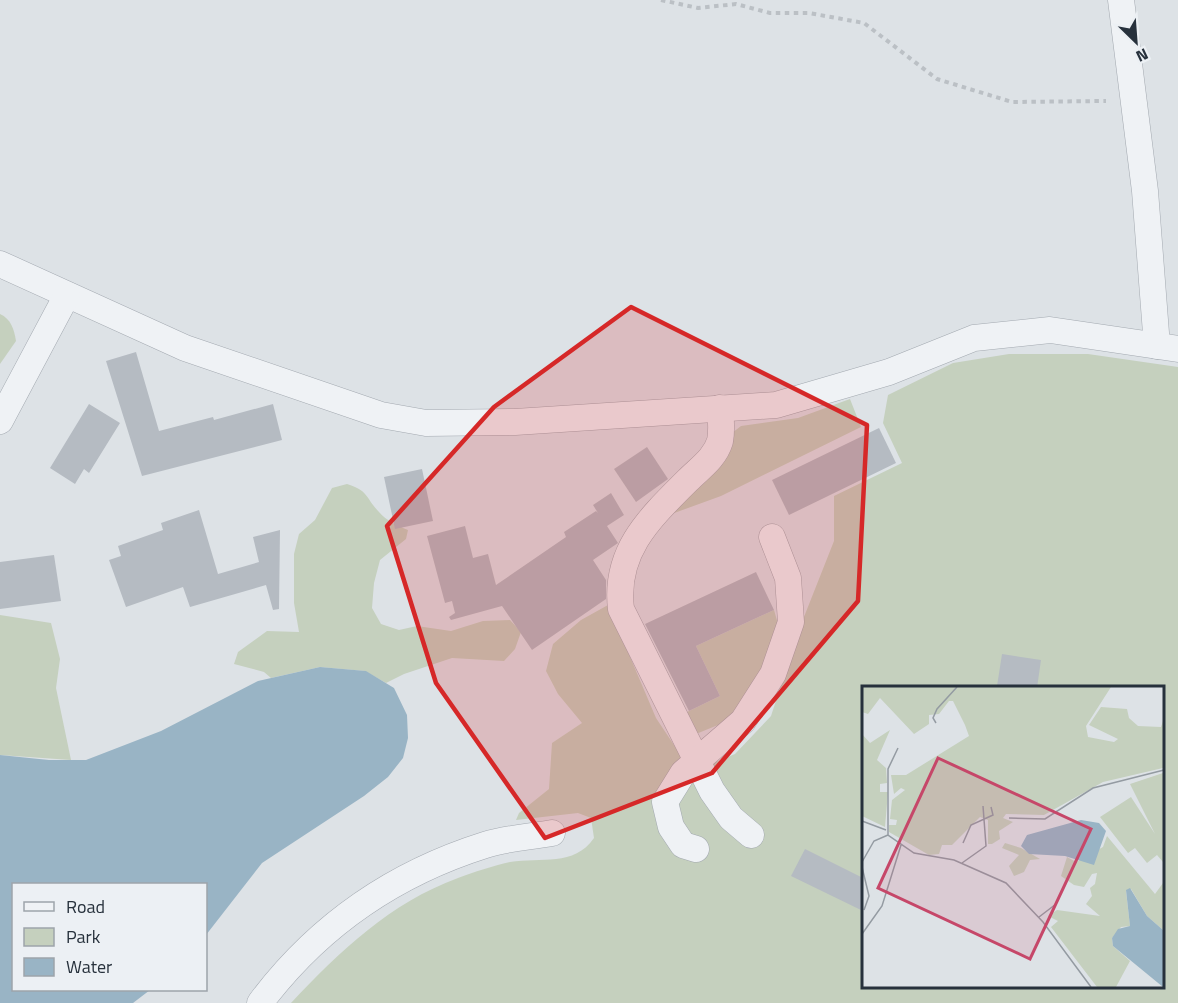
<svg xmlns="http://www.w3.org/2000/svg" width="1178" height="1003" font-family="'Titillium Web',sans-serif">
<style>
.green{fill:#c5d0be;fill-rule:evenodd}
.water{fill:#99b4c5}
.building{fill:#b5bbc2}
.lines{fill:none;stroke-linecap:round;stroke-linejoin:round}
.minor-casing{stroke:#a3a9b0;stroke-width:27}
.path{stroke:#bbc0c5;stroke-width:4;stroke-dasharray:4.5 4.5;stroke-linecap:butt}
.minor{stroke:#eff2f5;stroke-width:26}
.marked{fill:#d62828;fill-opacity:0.2;stroke:#d62828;stroke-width:4.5;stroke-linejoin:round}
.inset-road{fill:none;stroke:#949ba2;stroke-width:1.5}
.view{fill:#c64769;fill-opacity:0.15;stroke:#c64769;stroke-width:3}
.inset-edge{fill:none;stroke:#27313c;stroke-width:3}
</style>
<rect width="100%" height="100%" fill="#dde2e6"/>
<!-- green -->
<g class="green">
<path d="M0,314C11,319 14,329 16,341L0,364Z"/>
<path d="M1009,354H1088L1178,367V1003H291C340,951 390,903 458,878C474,872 493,866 510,862C541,857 574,867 594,838L591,818L578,813L516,820L519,813L549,789L552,743L582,723L558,694L546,671L553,644L581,620L608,605L656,718L682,757L711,764L735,754L771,716L800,627L834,541V496L902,463L883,423L888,395L953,363ZM863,688H1162V986H863Z"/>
<path d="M850,399L861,427L721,496L666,516L732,433L741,426L798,418Z"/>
<path d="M347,484C369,491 365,497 379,512C387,521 396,525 408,530L406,539L380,560L374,583L372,608L381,624L399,630L417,626L451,631L483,621L510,620L521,632L515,649L504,661L452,658L404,674L386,683L365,671L320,667L271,678L264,672L234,664L238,652L267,631L299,632L294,603V554L299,534L315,520L332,488Z"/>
<path d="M774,610L778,624L774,650L734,714L718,725L696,734L683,714L720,696L696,646Z"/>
<path d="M0,615L51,623L60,659L56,688L71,760L0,755Z"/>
</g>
<!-- water -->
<path class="water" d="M320,667L366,671L394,688L407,715L408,738L403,758L388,777L364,796L262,863L206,935V884H14V990H150L133,1003H0V755L49,760H86L161,731L258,681Z"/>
<!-- building -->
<g class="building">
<path d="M136,352L159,431L213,417L214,420L273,404L282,440L142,476L106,361Z"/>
<path d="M89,404L120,423L89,473L84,469L75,484L50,468Z"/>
<path d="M879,428L896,463L789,515L772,480Z"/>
<path d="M647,447L668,479L636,502L614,469Z"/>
<path d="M422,469L433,521L395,529L384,477Z"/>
<path d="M611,493L624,515L607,526L618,543L593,560L606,580V599L532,650L502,606L451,620L449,617L455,613L452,601L445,603L427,536L465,526L473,558L488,554L496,585L566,537L564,532L596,511L598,513L593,505Z"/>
<path d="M199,510L218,574L259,562L253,537L280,530L279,609L273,610L266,585L190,607L183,587L126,607L109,560L121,556L118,546L163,530L161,523Z"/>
<path d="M54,555L61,601L0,609V562Z"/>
<path d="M756,572L774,610L696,646L720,696L689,711L645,624Z"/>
<path d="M1002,654L1041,660L1037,688L997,686Z"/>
<path d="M805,849L863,878V911L791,876Z"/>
</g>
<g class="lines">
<defs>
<g id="minor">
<path d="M1121,0L1145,191L1157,346"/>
<path d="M0,264L185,348L381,415L426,423L515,422L776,405L889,372L974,338L1050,330L1178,349"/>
<path d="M720,408C721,418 722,431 720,441C715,458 700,468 688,480C650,518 614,551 621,609L712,791L731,818L751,835"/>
<path d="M0,421L67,295"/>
<path d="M696,849L683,845L671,827L665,802L683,773L743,721L773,674L791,622L788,578L772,537"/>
<path d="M260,1003C317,927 393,874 485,845C506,838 530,837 552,833"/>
</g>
</defs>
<!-- minor casing -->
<use href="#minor" class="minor-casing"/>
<!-- path -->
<path class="path" d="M661,0L698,8L736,4L770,13H809L864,23L937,79L1012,102L1106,101"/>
<!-- minor -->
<use href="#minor" class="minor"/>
</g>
<!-- marked area -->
<path class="marked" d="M631,307L867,425L858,601L712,773L545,838L436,683L387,526L494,407Z"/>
<!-- overview -->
<g transform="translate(862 686)">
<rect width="302" height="302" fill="#dde2e6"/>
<path d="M0,1H249L224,40L226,51L252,56L256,53L227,39L239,21L265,23L267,32L276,40L299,41L301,35V82L241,96L182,129L144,128L141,132L151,136L137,145L138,153L130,158H126V134L118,131L90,159H80L77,168L67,169L27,146V139H34L35,134L28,133L30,114L43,104L39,102L32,108L29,89H44L107,50L103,39L91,15H87L77,28L67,29V38L52,48L18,12L6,28L0,26ZM28,44L15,74L24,82L25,97L18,98V106H26L23,141L0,130V48L8,57ZM301,87V176L295,169L285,177L273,162L266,167L238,131L269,111L293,148L268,98ZM245,150L293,208L301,197V244L285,230L269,203L264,205L268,240L259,241L250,252L251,260L268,275L254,301H235L189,241L196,235L186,230L195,224L238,230L224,218L230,210L228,202L233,198L235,187L230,188L222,201L212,199L199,190L205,171L214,176L241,161ZM143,157L159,162L178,173L168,174L162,186L152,190L147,180L157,169L140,162Z" fill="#c5d0be"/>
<path d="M219,134L237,137L244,145L232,179L203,170L167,168L159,160L165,149ZM268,202L285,230L301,244V301L251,260L250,252L256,243L268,240L264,204Z" fill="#99b4c5"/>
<path class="inset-road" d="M74,37L71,32L75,23L95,1M36,62L26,83V149L52,167L92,174L144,197L181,236L229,301M147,132L183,133L231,102L302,84M0,135L24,144M101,157L109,139L131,129L129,121M0,176L12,155L26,149M100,177L124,160L121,120M0,181L7,210L2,224M177,231L194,218M0,248L20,220L39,159"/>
<path class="view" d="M76,72L229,143L168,273L16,202Z"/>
<rect width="302" height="302" class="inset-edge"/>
</g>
<!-- legend -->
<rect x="12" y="883" width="195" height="108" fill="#ecf0f4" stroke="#9da4aa" stroke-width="1.5"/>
<rect x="24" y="902" width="30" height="9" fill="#eff2f5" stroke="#9da4aa" stroke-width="1.5"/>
<text x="66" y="913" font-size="18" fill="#27313c">Road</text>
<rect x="24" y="928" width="30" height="18" fill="#c5d0be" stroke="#9da4aa" stroke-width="1.5"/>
<text x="66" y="943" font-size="18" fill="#27313c">Park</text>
<rect x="24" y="958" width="30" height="18" fill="#99b4c5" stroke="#9da4aa" stroke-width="1.5"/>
<text x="66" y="973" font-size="18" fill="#27313c">Water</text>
<!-- north arrow -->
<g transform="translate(1136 42) rotate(155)" stroke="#ecf0f4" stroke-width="4.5" paint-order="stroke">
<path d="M0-4.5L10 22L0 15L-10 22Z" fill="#27313c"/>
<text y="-9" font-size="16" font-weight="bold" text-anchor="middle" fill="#27313c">N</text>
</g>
</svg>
